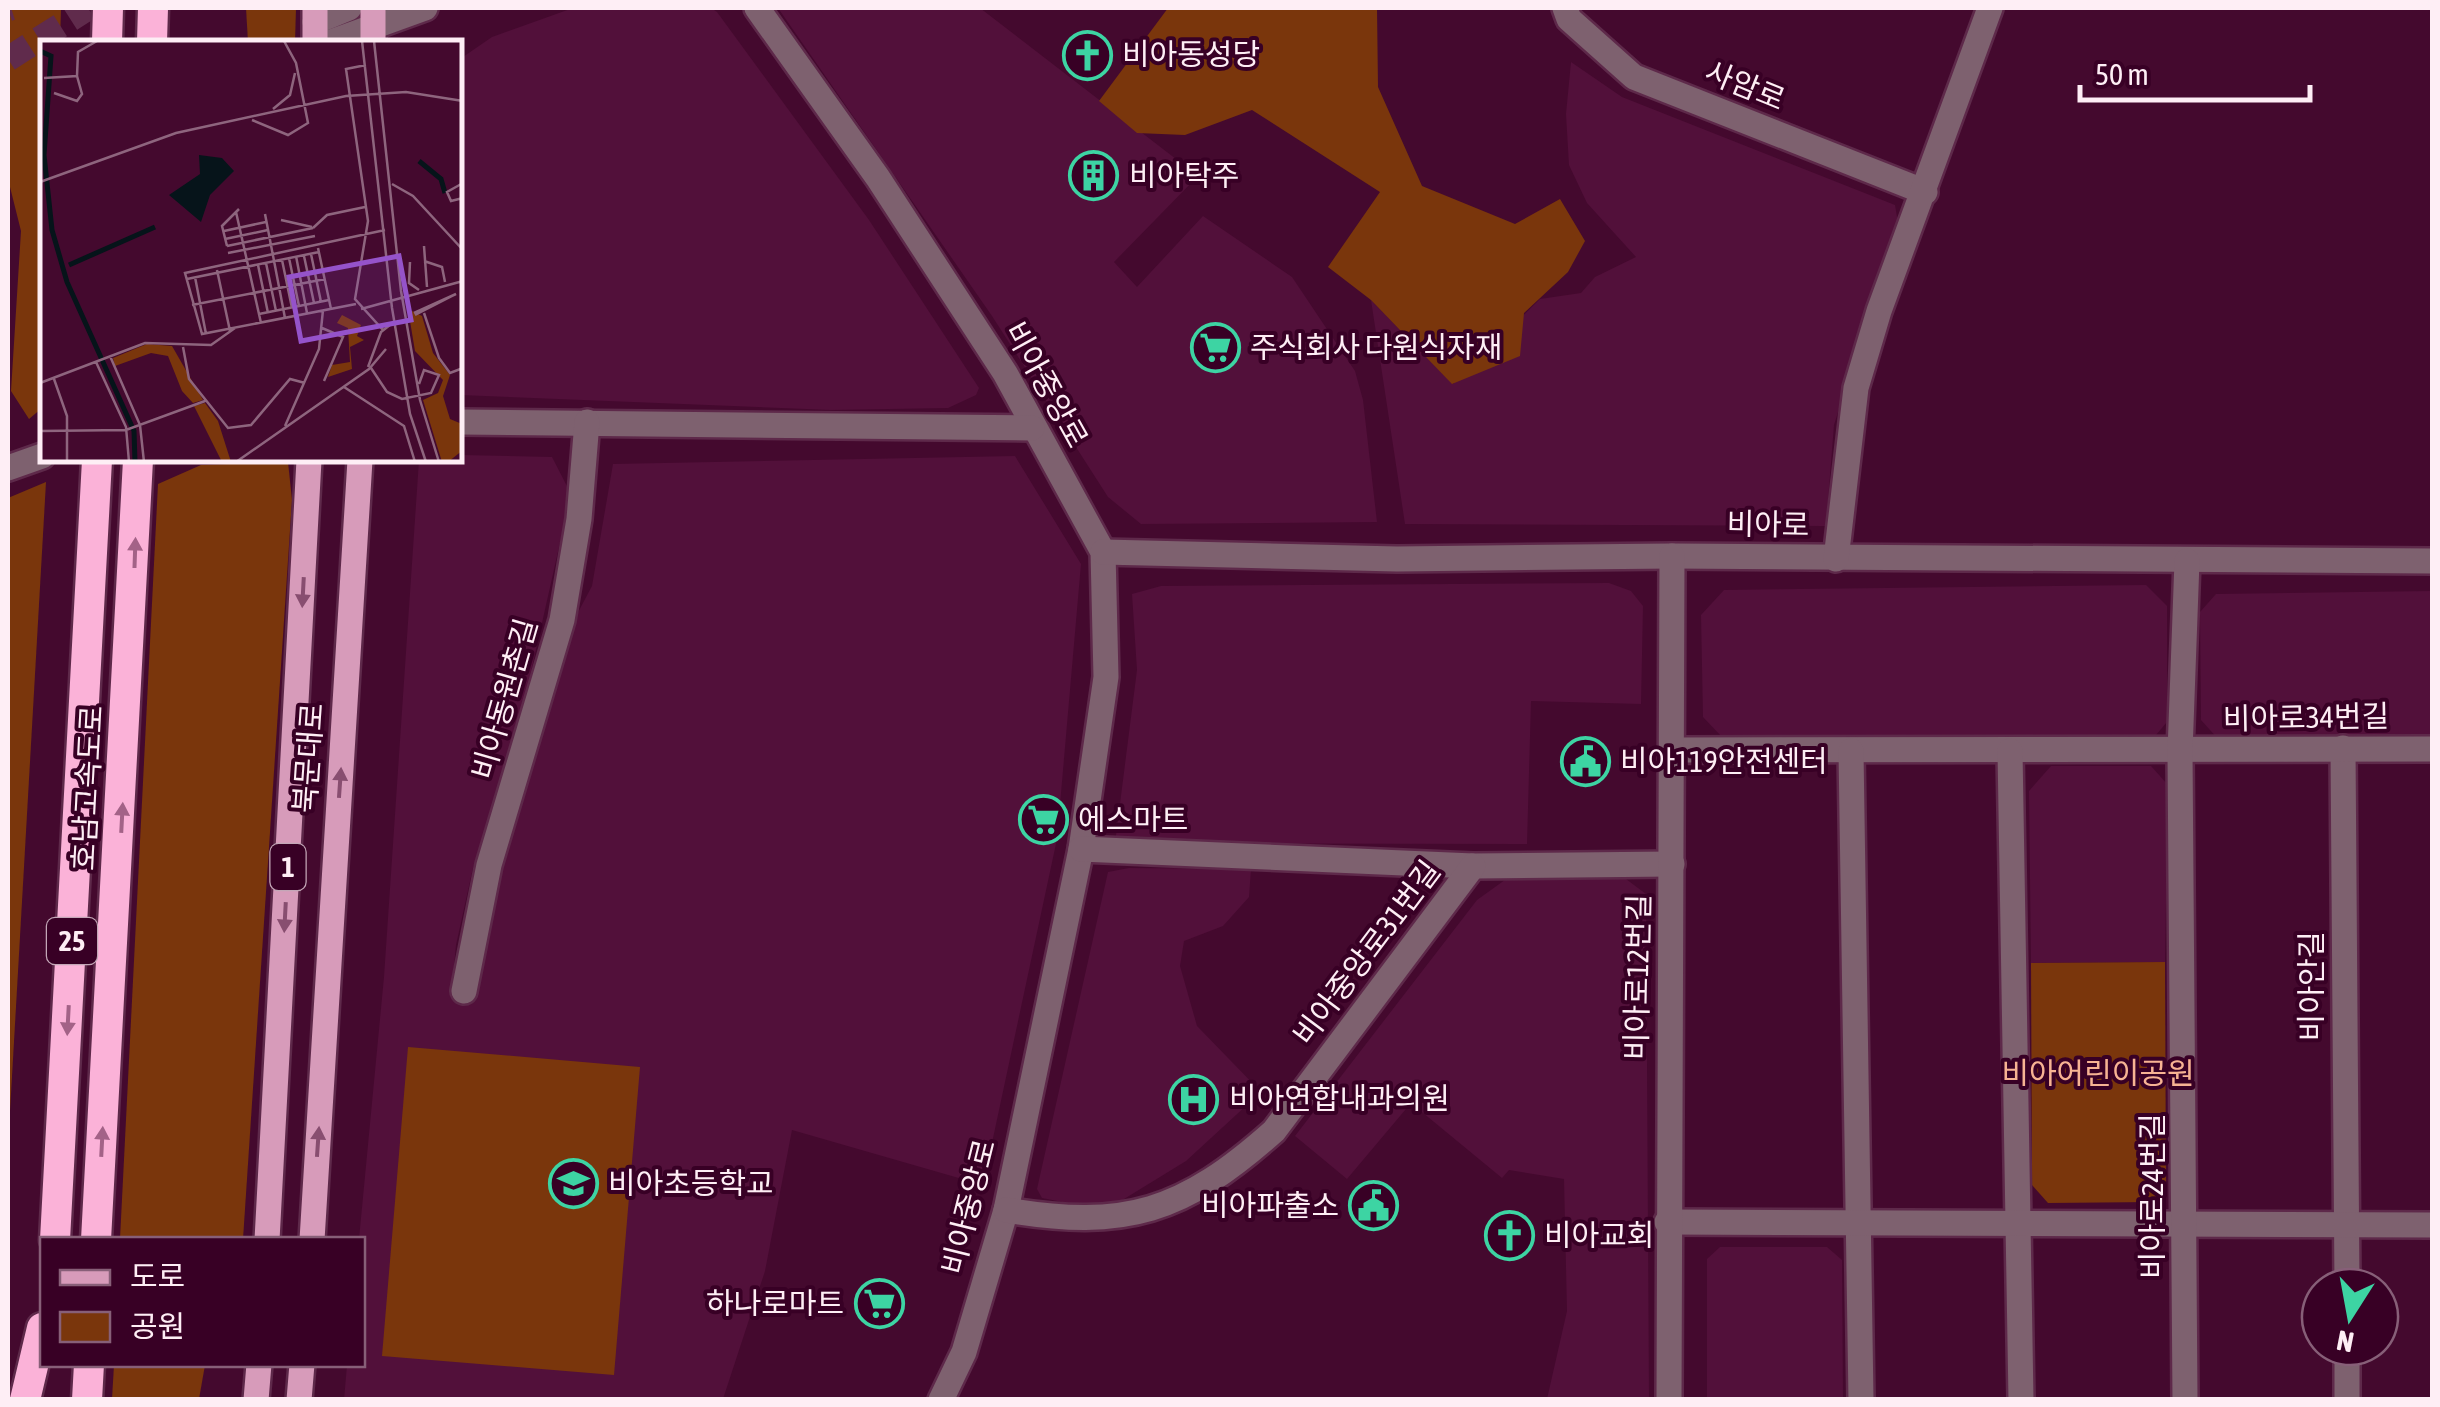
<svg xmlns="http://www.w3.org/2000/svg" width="2440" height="1407" font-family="'Asap Condensed','Noto Sans KR',sans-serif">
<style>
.built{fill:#52103a}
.green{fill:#7a360c}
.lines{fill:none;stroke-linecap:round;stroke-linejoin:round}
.primary-tunnel{stroke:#602b4c;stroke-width:25;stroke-dasharray:25 12;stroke-linecap:butt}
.minor-casing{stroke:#5e294a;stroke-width:30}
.primary-casing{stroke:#5e294a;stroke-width:30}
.motorway-casing{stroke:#5e294a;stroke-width:35}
.minor{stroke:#7e616f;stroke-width:25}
.primary{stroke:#d79bba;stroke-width:25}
.motorway{stroke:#fbb2d8;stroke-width:30}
.oneway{fill:#a36287}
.oneway2{fill:#884e70}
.labels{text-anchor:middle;stroke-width:8;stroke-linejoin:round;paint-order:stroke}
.shield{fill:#380025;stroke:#c3a7b7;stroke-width:2.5}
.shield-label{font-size:28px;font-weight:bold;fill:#feeef5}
.poi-label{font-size:30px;fill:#feeef5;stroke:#380025;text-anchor:start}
.street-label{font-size:30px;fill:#feeef5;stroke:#380025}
.park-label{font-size:30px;fill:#f7b393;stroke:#380025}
.inset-river{fill:none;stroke:#06141a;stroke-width:5}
.inset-road{fill:none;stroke:#8e657e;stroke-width:2.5}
.view{fill:#9553ca;fill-opacity:0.15;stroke:#9553ca;stroke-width:5}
.inset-edge{fill:none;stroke:#feeef5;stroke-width:5}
</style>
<rect width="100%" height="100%" fill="#44092e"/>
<!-- built -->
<g class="built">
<path d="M573,8H711L717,12L869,220L979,388L976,395L948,408L831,410L460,395V59L492,37Z"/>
<path d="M778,8H980L1198,176L1114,262L1137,287L1203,216L1292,277L1355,371L1363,400L1377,522L1141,524L1108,497L992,316Z"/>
<path d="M1571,62L1622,97L1895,205L1898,223L1834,425L1826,526L1405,524L1371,300L1453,384L1540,299L1581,293L1595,277L1636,257L1587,203L1569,165L1566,114Z"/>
<path d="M460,455L552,457L571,494L517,734L473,868L456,945L452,988L477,994L505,851L575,618L592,586L613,464L1015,456L1081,564L1057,839L983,1185L792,1130L765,1271L723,1399L344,1400L347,1365L362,1364L359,1239L384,977L419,460H460Z"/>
<path d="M1609,583L1631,591L1643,606L1641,704L1531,701L1527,844L1115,843L1137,670L1132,594L1161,586Z"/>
<path d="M2146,585L2167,606V722L2156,735L1721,736L1703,717L1701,615L1724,590Z"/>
<path d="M2432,591V739L2219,740L2201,720L2200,612L2216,594Z"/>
<path d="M2051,766H2151L2168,785L2165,962L2031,963L2029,791Z"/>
<path d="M1129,868L1251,869L1249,897L1223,926L1184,941L1180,966L1197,1026L1261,1092L1186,1161L1111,1207L1092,1208L1042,1198L1037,1189L1108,872Z"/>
<path d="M1509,877L1626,879L1646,894L1649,1399H1547L1567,1311L1564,1179L1509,1170L1502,1178L1411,1103L1347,1179L1295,1136L1477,900Z"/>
<path d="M1720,1247H1827L1842,1260L1843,1399H1707V1259Z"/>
</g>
<!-- green -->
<g class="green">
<path d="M8,8H61L60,42H42V408L29,419L11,391L21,231L8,179Z"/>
<path d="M246,8H296L295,42H248Z"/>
<path d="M1168,8H1377L1378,87L1422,186L1515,224L1560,199L1585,241L1568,272L1524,313L1520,356L1452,384L1371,300L1328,267L1380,192L1252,110L1185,135L1137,133L1099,101Z"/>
<path d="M288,462L292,500L243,1239H120L158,484L201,465Z"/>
<path d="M46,482L9,1129L8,498Z"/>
<path d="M2165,962L2166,1187L2154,1202L2048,1203L2032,1185L2031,963Z"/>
<path d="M408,1047L640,1067L614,1375L382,1356Z"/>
<path d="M114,1365H205L199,1399H112Z"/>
</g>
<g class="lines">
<!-- primary-tunnel -->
<g class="primary-tunnel">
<path d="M8,9L11,8"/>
<path d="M8,59L88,8"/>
</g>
<defs>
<g id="minor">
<path d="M757,8L878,178L1005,373L1103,552L1106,677L1081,849L1006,1210L964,1352L941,1400"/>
<path d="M1565,8L1569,19L1634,77L1925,192"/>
<path d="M315,22L349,8"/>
<path d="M331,42L425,8"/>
<path d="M460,422L1032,428"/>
<path d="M8,468L42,456"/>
<path d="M1103,552L1397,559L1672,556L2432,561"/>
<path d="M1836,559L1856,388L1879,311L1990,8"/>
<path d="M2343,748L2347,1287"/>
<path d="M1673,750L2432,749"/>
<path d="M1851,751L1861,1400"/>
<path d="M2010,751L2021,1400"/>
<path d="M1081,849L1473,866L1672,864"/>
<path d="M464,991L489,865L562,620L579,519L587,422"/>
<path d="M1006,1210C1126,1230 1183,1212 1274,1131L1473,866"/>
<path d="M1667,1222L2432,1225"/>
<path d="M1669,1400L1672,556"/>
<path d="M2185,1400L2180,752L2187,561"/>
<path d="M2347,1400V1347"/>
</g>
<g id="primary">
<path d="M373,8V42"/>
<path d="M315,42V8"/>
<path d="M267,1240L309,460"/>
<path d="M312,1240L360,460"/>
<path d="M256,1400L259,1364"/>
<path d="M299,1400L302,1364"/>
</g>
<g id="motorway">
<path d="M107,42L108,8"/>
<path d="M152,42L153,8"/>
<path d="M55,1240L97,460"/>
<path d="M96,1240L138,460"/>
<path d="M25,1400L42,1328"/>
<path d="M87,1400L89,1364"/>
</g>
</defs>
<!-- minor casing -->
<use href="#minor" class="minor-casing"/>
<!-- primary casing -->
<use href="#primary" class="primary-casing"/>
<!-- motorway casing -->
<use href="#motorway" class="motorway-casing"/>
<!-- minor -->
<use href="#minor" class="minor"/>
<!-- primary -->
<use href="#primary" class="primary"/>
<!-- motorway -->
<use href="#motorway" class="motorway"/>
</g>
<!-- one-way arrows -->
<defs><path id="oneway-solid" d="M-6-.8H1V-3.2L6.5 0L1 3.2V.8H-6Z" transform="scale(2.5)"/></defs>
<g class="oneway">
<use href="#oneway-solid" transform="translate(135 553) rotate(-88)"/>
<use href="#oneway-solid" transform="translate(122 818) rotate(-87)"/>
<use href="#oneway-solid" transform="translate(68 1020) rotate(93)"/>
<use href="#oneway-solid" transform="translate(102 1142) rotate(-87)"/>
</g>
<g class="oneway2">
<use href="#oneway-solid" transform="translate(303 592) rotate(93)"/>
<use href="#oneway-solid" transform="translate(340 783) rotate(-86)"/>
<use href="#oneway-solid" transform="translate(285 917) rotate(93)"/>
<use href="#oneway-solid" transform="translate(318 1142) rotate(-86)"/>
</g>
<!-- icons -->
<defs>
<symbol id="church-ring" viewBox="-11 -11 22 22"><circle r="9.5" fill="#380025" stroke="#3dd4a3" stroke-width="1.5"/><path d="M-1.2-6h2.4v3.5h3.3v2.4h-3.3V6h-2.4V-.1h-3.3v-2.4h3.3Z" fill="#3dd4a3"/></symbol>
<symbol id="building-ring" viewBox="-11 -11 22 22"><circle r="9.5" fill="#380025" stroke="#3dd4a3" stroke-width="1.5"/><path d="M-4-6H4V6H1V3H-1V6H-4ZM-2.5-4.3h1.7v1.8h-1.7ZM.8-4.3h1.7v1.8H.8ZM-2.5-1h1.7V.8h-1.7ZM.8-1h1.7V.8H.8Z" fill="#3dd4a3"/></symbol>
<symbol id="supermarket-ring" viewBox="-11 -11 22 22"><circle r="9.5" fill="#380025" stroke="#3dd4a3" stroke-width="1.5"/><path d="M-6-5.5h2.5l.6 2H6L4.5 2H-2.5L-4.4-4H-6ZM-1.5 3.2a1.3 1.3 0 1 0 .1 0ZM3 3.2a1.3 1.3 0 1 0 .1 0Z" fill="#3dd4a3"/></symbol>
<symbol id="civic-ring" viewBox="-11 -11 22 22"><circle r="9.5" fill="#380025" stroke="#3dd4a3" stroke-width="1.5"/><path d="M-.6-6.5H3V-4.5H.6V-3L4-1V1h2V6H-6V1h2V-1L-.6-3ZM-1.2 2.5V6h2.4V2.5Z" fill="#3dd4a3"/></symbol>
<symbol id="hospital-ring" viewBox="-11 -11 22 22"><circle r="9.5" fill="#380025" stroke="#3dd4a3" stroke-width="1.5"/><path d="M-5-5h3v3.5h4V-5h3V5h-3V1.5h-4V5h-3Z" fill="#3dd4a3"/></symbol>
<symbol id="school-ring" viewBox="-11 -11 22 22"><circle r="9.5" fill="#380025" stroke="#3dd4a3" stroke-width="1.5"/><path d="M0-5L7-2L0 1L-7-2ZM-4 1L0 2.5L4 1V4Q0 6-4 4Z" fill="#3dd4a3"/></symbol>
</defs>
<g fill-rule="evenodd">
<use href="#church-ring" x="1060" y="28" width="55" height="55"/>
<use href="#building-ring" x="1066" y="148" width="55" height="55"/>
<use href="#supermarket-ring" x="1188" y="320" width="55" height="55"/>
<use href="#civic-ring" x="1558" y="734" width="55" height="55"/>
<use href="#supermarket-ring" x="1016" y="792" width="55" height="55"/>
<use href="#hospital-ring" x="1166" y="1072" width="55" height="55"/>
<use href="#school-ring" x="546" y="1156" width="55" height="55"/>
<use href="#civic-ring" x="1346" y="1178" width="55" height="55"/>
<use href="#church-ring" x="1482" y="1208" width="55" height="55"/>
<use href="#supermarket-ring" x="852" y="1276" width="55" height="55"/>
</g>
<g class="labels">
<!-- shield labels -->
<g class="shield">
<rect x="270.5" y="844" width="35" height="46" rx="8"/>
<rect x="47" y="918" width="50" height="46" rx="8"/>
</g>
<g class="shield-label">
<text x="288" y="877">1</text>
<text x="72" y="951">25</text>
</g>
<!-- poi labels -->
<g class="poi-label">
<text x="1122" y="65">비아동성당</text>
<text x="1129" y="186">비아탁주</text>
<text x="1250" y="358">주식회사 다원식자재</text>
<text x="1620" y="772">비아119안전센터</text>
<text x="1078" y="830">에스마트</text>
<text x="1229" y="1109">비아연합내과의원</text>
<text x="608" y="1194">비아초등학교</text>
<text x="1339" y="1216" text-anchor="end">비아파출소</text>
<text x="1544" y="1246">비아교회</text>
<text x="844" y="1314" text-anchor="end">하나로마트</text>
</g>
<!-- street labels -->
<g class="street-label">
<text transform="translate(1745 86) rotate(22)" y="10">사암로</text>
<text transform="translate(1046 385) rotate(61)" y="10">비아중앙로</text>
<text transform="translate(1768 525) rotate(1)" y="10">비아로</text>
<text transform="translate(505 699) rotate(-74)" y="10">비아동원촌길</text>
<text transform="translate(2306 718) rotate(-1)" y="10">비아로34번길</text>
<text transform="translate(309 758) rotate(-86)" y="10">북문대로</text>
<text transform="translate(88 788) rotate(-87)" y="10">호남고속도로</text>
<text transform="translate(1367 953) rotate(-53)" y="10">비아중앙로31번길</text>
<text transform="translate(1638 977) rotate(-89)" y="10">비아로12번길</text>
<text transform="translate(2312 986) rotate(-90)" y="10">비아안길</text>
<text transform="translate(2153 1196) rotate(-90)" y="10">비아로24번길</text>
<text transform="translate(969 1207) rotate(-76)" y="10">비아중앙로</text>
</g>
<!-- park labels -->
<g class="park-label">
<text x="2098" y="1084">비아어린이공원</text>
</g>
</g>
<!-- overview -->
<g transform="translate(40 40)">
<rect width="422" height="422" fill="#44092e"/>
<path d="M368,269L382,276L393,313L410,335L403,356L410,379L422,384L423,410L408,422H402L383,360L398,353L403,340L375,311ZM302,275L321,285L317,296L324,300L310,307L312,329L288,337L292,325L310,322L308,288L297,283ZM107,304L132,306L163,360L153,363L142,351L128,316L111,313L75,326L73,318ZM165,363L178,381L191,422H182L154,366Z" fill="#7a360c"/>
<path d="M159,115L182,118L194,131L170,155L161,182L129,155L160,134Z" fill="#06141a"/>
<path class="inset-river" d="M0,11L11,16L4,115L12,190L27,242L94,391L95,422M379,121L401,139L405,153M29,225L115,187"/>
<path class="inset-road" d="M322,1L352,268L370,374L386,422M334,1L361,251L380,360L399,422M326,25L306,29L328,181L315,259L343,290M4,38L37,36L38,12L57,1M14,53L37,61L42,54L37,36M233,69L250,55L255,33M212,80L248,95L268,83L256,23L244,1M0,142L136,93L306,56L366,52L423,61M423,143L407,152L411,161L423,158M352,144L373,156L423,210M196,172L221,283M225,174L245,278M241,180L272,187M273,188L287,175L325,167M184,191L226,182M185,199L228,190M187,206L273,188M187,206L182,186L199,169M384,206L387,247M278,208L291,269M188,213L275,196M271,214L281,262M256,216L267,273M264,216L274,263M249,218L259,266M242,220L252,268M384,221L402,227L405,242M370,222L369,243L379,250M226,223L236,271M218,225L228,273M177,230L190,291M155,237L166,294M147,239L279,212M316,264L162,294L145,233L345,190M152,265L285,239M321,269L423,241M374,273L416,254L375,275M384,273L399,318L410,333L423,328M219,274L289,260M282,288L303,297L284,341M143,307L149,339L188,388L211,385L250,339L265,343M70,316L100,385L104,422M56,322L86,387L89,422M328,327L341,292L355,281M331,328L347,352L362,359L391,353L399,335L384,330L379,344M14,339L27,376V422M0,343L105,303L171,305L195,288M304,347L364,386L375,422M245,386L279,309L283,270M0,391L86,390L165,361M196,422L329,329L346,309"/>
<path class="view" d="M359,216L371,280L261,301L249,237Z"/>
<rect width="422" height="422" class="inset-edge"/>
</g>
<!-- border -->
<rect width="2440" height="1407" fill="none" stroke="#feeef5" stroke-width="20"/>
<!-- legend -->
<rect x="40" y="1237" width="325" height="130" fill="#380025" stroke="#875f78" stroke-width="2.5"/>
<rect x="60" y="1270" width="50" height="15" fill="#d79bba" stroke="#875f78" stroke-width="2.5"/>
<text x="130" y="1287" font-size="30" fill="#feeef5">도로</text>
<rect x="60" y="1312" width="50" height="30" fill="#7a360c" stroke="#875f78" stroke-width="2.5"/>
<text x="130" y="1337" font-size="30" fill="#feeef5">공원</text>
<!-- north arrow -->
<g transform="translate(2350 1317) rotate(191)"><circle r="48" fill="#380025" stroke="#875f78" stroke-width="2.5"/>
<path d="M0-8L18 38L0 25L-18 38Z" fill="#3dd4a3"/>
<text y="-15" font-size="28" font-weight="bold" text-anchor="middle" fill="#feeef5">N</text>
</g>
<!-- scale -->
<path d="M2080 85v15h230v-15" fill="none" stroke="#feeef5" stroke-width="5"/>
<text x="2095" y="85" font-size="30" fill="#feeef5" stroke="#380025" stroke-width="8" paint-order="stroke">50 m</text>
</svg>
